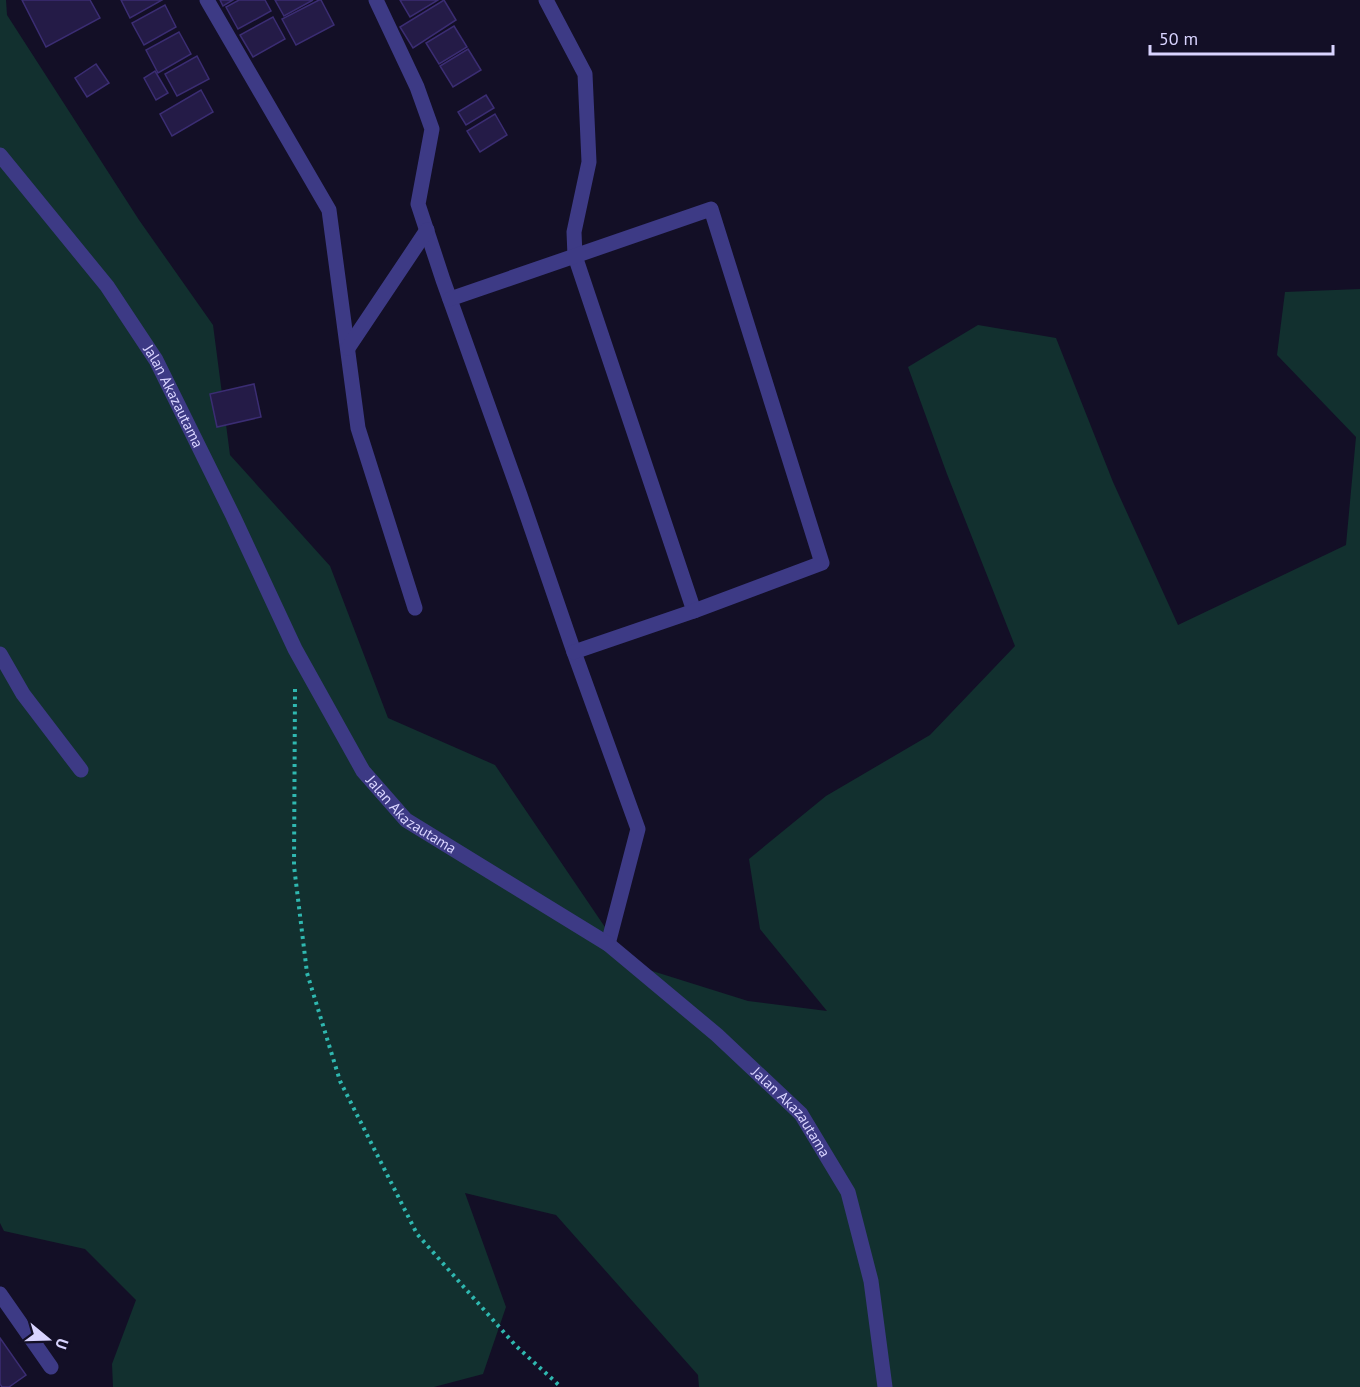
<svg xmlns="http://www.w3.org/2000/svg" width="1360" height="1387" font-family="'PT Sans',sans-serif">
<style>
.green{fill:#12302f}
.building{fill:#241b47;stroke:#3b2d73;stroke-width:1.5}
.lines{fill:none;stroke-linecap:round;stroke-linejoin:round}
.path{stroke:#2fb8b0;stroke-width:4;stroke-dasharray:3 4.5;stroke-linecap:butt}
.minor{stroke:#3d3a85;stroke-width:15}
.labels{text-anchor:middle;stroke-width:5;stroke-linejoin:round;paint-order:stroke}
.street-label{font-size:15px;fill:#d9d4ff;stroke:#130f26}
</style>
<rect width="100%" height="100%" fill="#130f26"/>
<!-- green -->
<path class="green" d="M0,0H6L7,15L139,220L213,325L230,455L330,566L388,718L495,765L630,964L748,1001L827,1011L760,929L749,859L826,796L930,735L1015,646L947,474L908,367L978,325L1056,338L1113,482L1178,625L1346,545L1356,437L1277,355L1285,292L1360,289V1387H699L698,1375L556,1215L465,1193L506,1307L483,1374L434,1387H113L112,1364L136,1300L85,1249L4,1231L0,1223Z"/>
<!-- building -->
<g class="building">
<path d="M22,0H90L100,18L46,47Z"/>
<path d="M121,0H162L130,18Z"/>
<path d="M220,0H233L223,6Z"/>
<path d="M239,0H265L271,11L238,29L226,7Z"/>
<path d="M275,0H313L284,16Z"/>
<path d="M319,0H321L334,25L296,45L282,19Z"/>
<path d="M400,0H438L410,17Z"/>
<path d="M444,0L456,20L413,48L400,27Z"/>
<path d="M165,5L176,27L144,45L132,23Z"/>
<path d="M273,17L285,39L253,57L240,35Z"/>
<path d="M454,26L467,47L439,64L426,43Z"/>
<path d="M179,32L191,54L158,73L146,50Z"/>
<path d="M468,49L481,70L453,87L440,66Z"/>
<path d="M197,56L209,79L177,96L165,74Z"/>
<path d="M96,64L109,83L87,97L75,78Z"/>
<path d="M155,71L168,93L156,100L144,78Z"/>
<path d="M201,90L213,112L172,136L160,114Z"/>
<path d="M486,95L494,108L466,125L458,112Z"/>
<path d="M495,114L507,135L480,152L467,131Z"/>
<path d="M254,384L261,417L217,427L210,394Z"/>
<path d="M0,1338L26,1375L9,1387H2L0,1384Z"/>
</g>
<g class="lines">
<!-- path -->
<path class="path" d="M295,689L294,866L307,973L340,1081L417,1234L516,1346L561,1387"/>
<!-- minor -->
<g class="minor">
<path d="M207,0L329,210L358,428L415,608"/>
<path d="M376,0L417,87L432,129L418,204L443,280L520,495L574,652L638,829L608,944"/>
<path d="M546,0L585,74L589,162L574,232L575,256L694,611"/>
<path id="s1" d="M0,155L107,286L156,360L233,516L295,649L363,771L406,820L608,944L717,1035L801,1114L848,1192L871,1281L885,1387"/>
<path d="M450,299L711,209L822,563L694,611L574,652"/>
<path d="M348,348L427,230"/>
<path d="M0,654L23,694L81,770"/>
<path d="M0,1294L51,1367"/>
</g>
</g>
<g class="labels">
<!-- street labels -->
<g class="street-label">
<text dy="5" stroke="none"><textPath href="#s1" startOffset="298">Jalan Akazautama</textPath></text>
<text dy="5" stroke="none"><textPath href="#s1" startOffset="784">Jalan Akazautama</textPath></text>
<text dy="5" stroke="none"><textPath href="#s1" startOffset="1270">Jalan Akazautama</textPath></text>
</g>
</g>
<!-- north arrow -->
<g transform="translate(48 1339) rotate(109)" stroke="#130f26" stroke-width="4.5" paint-order="stroke">
<path d="M0-4.5L10 22L0 15L-10 22Z" fill="#d9d4ff"/>
<text y="-9" font-size="16" font-weight="bold" text-anchor="middle" fill="#d9d4ff">U</text>
</g>
<!-- scale -->
<path d="M1150 45v9h183v-9" fill="none" stroke="#d9d4ff" stroke-width="3"/>
<text x="1159" y="45" font-size="18" fill="#d9d4ff" stroke="#130f26" stroke-width="4.5" paint-order="stroke">50 m</text>
</svg>
